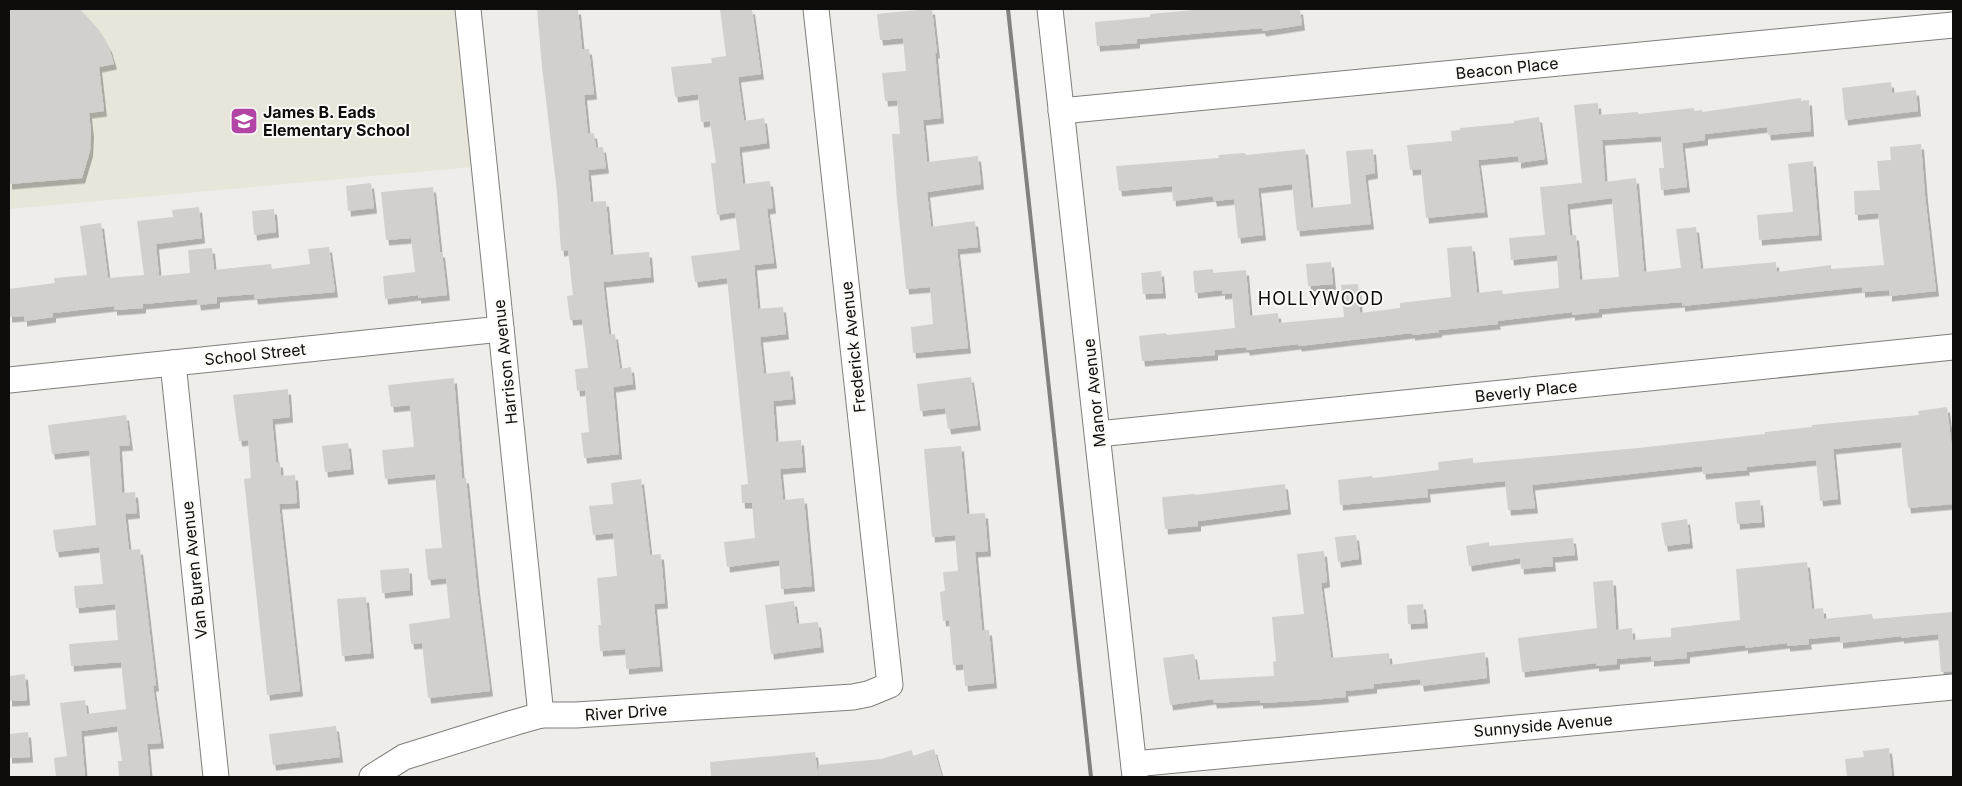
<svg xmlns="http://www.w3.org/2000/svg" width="1962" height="786" font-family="Inter,sans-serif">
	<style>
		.built { fill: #e8e5da }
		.building { fill: #d1d0cd; fill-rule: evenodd; filter: url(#shadow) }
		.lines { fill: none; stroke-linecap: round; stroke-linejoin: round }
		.minor-casing { stroke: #7e7e7b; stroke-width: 27 }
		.minor { stroke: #fff; stroke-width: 25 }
		.rail { stroke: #82817f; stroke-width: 4 }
		.labels { text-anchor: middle; stroke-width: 4; stroke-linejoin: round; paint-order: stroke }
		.street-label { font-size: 16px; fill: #0e0d0c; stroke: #fbfaf7 }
		.poi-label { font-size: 16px; font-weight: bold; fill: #0e0d0c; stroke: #fbfaf7; text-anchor: start }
		.neighbourhood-label { font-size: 18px; letter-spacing: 1px; fill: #0e0d0c; stroke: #fbfaf7 }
	</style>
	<defs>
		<filter id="shadow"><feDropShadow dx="3" dy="5.5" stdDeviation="0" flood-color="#0004"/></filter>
	</defs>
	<rect width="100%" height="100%" fill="#eeedea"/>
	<polygon class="built" points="9,9 468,9 484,166 9,209"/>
	<g class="building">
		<polygon points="9,9 80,9 100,31 109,47 114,64 99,67 104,111 89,113 91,132 90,151 82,178 9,184"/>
		<polygon points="537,9 578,9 582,49 589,49 594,94 584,95 588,134 594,133 596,148 603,147 606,168 588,170 591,202 606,201 611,255 649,252 651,277 603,282 609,335 615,334 620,369 631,367 633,384 613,387 619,454 584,458 581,433 589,432 585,390 577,391 575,369 588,368 582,319 570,320 567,296 573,295 568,250 561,251 557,192 542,67"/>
		<polygon points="720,9 752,9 761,74 738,77 744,121 764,118 767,143 739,147 743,184 770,181 773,208 767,209 774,263 754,265 758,309 783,307 786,334 760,337 764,374 790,371 793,399 773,401 776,442 801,440 803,467 780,469 783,500 804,498 812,586 781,589 779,560 727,567 724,542 755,538 752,503 742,503 741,485 748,484 727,278 695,282 691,256 740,250 735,212 717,215 711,163 716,163 710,121 701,122 698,94 675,97 671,67 712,63 711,58 726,56"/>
		<polygon points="928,9 932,9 937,53 935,53 941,118 923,120 927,162 978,156 981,184 927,192 931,227 975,221 978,247 957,249 968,348 913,353 911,327 933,324 930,287 906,289 897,200 892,134 900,134 897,100 885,101 882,73 906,71 903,38 880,40 877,14"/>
		<polygon points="1205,9 1300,9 1302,25 1263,31 1262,28 1191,34 1137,39 1137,43 1097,46 1095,22 1150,17 1150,14"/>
		<polygon points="1891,82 1892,93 1916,90 1918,111 1845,120 1842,88"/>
		<path d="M1801,98V101L1809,100L1811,131L1768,135L1767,127L1705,134V140L1682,143L1687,187L1661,190L1659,168H1664L1661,136L1602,140L1605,182L1636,178L1644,272L1681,268L1676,229L1696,227L1701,269L1776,262L1777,272L1831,265V269L1884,265L1878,213L1855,215L1854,191L1880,190L1877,161L1891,160L1890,147L1921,144L1925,196L1936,291L1889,296V290L1862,292V287L1682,306V302L1632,306L1599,309V312L1572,315V312L1505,320L1497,321L1498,324L1439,330V332L1412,335V333L1299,346L1298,344L1247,350L1246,347L1215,350V355L1142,361L1139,336L1166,333L1167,335L1235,328L1232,293L1222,294V290L1195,293L1193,271L1213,269V273L1246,270L1250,316L1278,313L1279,323L1344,317L1341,285L1358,284L1360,313L1400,308V303L1451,297L1447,248L1472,246L1477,293L1502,290L1503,294L1559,288L1557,255L1511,260L1509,238L1545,235L1540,187L1582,183L1574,105L1598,103L1599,115L1638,112V114L1694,108V111L1702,110V112ZM1612,198L1619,277L1580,280L1576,235H1570L1567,204Z"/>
		<polygon points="1539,117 1545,159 1518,163 1518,156 1478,160 1485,212 1426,218 1421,169 1410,170 1407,145 1452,141 1451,131 1460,130 1460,128 1514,123 1514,121"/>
		<polygon points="1305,149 1311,208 1351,204 1346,151 1373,149 1375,173 1365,175 1371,224 1297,231 1292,184 1258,188 1263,235 1238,238 1234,199 1214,201 1213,196 1173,201 1172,186 1119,191 1116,166 1219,158 1218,155 1245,153 1246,155"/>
		<polygon points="1813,161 1819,235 1759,240 1757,215 1793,212 1788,164"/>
		<polygon points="371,183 374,208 348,211 346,186"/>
		<polygon points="433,187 440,252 442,252 447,295 418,298 418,295 385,299 383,276 415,272 411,238 386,240 381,192"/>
		<polygon points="199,207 202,238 156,244 159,276 190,273 188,250 212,248 214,270 271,264 272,269 310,264 308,249 329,247 335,292 255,299 254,294 217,297 217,303 198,305 197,299 143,304 143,308 114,310 114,306 53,313 53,317 24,321 24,316 9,317 9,289 55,283 54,278 87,275 80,226 101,223 108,278 144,275 137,221 173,217 172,210"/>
		<polygon points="274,209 276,232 254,235 252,211"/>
		<polygon points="1331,262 1333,284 1308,286 1306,264"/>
		<polygon points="1161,271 1163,293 1143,294 1141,273"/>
		<polygon points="971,377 978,425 948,429 945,408 920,411 917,384"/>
		<polygon points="454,378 462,478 466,478 477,588 490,691 428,698 422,643 411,644 409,624 450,618 446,578 428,580 425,549 442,548 435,474 385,479 382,450 414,447 410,405 391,407 388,385"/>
		<polygon points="288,389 290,417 272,419 276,462 280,462 281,476 295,475 297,503 279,504 300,691 267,695 244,479 251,478 248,440 239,441 233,395"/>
		<polygon points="1947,407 1953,457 1953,504 1908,508 1901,442 1833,449 1838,499 1820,501 1816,460 1746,467 1747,470 1703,474 1702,466 1532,485 1535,508 1508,510 1505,481 1427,489 1428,497 1340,505 1338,480 1372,476 1373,478 1439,470 1438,462 1473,458 1473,463 1638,448 1765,434 1765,432 1812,427 1812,425 1919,415 1918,411"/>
		<polygon points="126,415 130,445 119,446 122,493 135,492 137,513 125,514 129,550 140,549 156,686 153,686 161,743 147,744 150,777 119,777 118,761 122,761 117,726 81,731 85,777 56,777 54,758 67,756 60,703 85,700 87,714 126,709 121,662 71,666 69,644 118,640 115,604 76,608 74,586 103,584 99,547 56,552 53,530 96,525 89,450 52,454 48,425"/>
		<polygon points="348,443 351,469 325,472 322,446"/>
		<polygon points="961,446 967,514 985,513 988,551 975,552 982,630 989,630 994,683 965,686 963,664 953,665 949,620 943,621 940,592 945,591 943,572 958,571 955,535 932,537 924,449"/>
		<polygon points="641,479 650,555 661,554 665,603 654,604 660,666 626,669 625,649 600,651 598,625 601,625 597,578 617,576 613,533 593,535 589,506 613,504 611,483"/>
		<polygon points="1285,484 1288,509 1198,521 1198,526 1165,529 1162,497 1195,494 1195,495"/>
		<polygon points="1760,500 1762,522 1737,524 1735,502"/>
		<polygon points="1687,519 1690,543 1665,546 1661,523"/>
		<polygon points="1356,535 1359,559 1338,562 1335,537"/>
		<polygon points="1573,538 1575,555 1552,557 1553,566 1521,569 1520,558 1469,566 1466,546 1489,542 1489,546"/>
		<polygon points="1324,551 1327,582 1321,583 1331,658 1389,653 1390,665 1485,652 1487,678 1421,686 1420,679 1374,684 1374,688 1345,691 1346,697 1311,700 1260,703 1260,700 1214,703 1213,699 1170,705 1163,658 1194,654 1198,680 1274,676 1273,662 1276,661 1272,617 1304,614 1297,554"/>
		<polygon points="1807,562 1812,609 1823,608 1824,619 1872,614 1873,619 1953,612 1953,671 1941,672 1938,634 1901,638 1901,636 1840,643 1840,636 1808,639 1809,644 1787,646 1787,643 1745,648 1745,645 1687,652 1687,658 1651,661 1651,656 1617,659 1617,664 1596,666 1596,663 1522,672 1518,638 1597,628 1593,582 1613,580 1616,630 1632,628 1633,640 1671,637 1671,628 1740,620 1736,569"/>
		<polygon points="409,568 410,590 382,593 380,570"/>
		<polygon points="366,597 371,653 342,656 337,599"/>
		<polygon points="794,601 797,624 818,622 821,647 771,654 765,605"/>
		<polygon points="1423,604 1425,623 1408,624 1407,605"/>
		<polygon points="25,674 27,700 9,701 9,676"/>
		<polygon points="336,726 340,757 273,765 269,734"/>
		<polygon points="28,732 30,757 9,758 9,734"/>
		<polygon points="1889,748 1892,777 1847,777 1845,759 1864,757 1863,751"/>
		<polygon points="934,749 942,777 819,777 818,765 881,759 912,750 913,756"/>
		<polygon points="815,752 818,777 711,777 710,762"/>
	</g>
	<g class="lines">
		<defs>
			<g id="minor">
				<polyline points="468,9 541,715"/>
				<polyline points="1050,9 1135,777"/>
				<polyline points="1061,111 1953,25"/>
				<polyline points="173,363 216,777"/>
				<polyline points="9,380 501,329"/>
				<polyline points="1098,434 1953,347"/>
				<polyline points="1134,764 1953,687"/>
				<polyline points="372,777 404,757 513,723 541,715 576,715 853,697 868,694 890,685 816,9"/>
			</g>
		</defs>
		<use href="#minor" class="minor-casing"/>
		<use href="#minor" class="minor"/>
		<polyline class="rail" points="1008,9 1091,777"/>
	</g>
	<defs>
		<symbol id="school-square" viewBox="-11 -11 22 22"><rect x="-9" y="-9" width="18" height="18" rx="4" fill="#b144a4" stroke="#fbfaf7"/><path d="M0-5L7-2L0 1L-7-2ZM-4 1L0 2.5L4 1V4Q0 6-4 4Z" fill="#fff"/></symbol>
	</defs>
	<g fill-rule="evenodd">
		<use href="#school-square" x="228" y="105" width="32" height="32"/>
	</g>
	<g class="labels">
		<g class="street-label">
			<text transform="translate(1507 68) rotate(-6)" y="6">Beacon Place</text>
			<text transform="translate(853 347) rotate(-96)" y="6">Frederick Avenue</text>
			<text transform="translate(255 354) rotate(-6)" y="6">School Street</text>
			<text transform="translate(505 362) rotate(-96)" y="6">Harrison Avenue</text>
			<text transform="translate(1526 391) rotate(-6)" y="6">Beverly Place</text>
			<text transform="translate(1094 393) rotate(-96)" y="6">Manor Avenue</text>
			<text transform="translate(194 570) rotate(-96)" y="6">Van Buren Avenue</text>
			<text transform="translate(626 712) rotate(-4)" y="6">River Drive</text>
			<text transform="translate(1543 725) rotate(-5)" y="6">Sunnyside Avenue</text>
		</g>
		<g class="poi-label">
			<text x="263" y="118">James B. Eads<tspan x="263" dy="18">Elementary School</tspan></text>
		</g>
		<g class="neighbourhood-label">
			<text x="1321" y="305">HOLLYWOOD</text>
		</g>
	</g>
	<rect width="1962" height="786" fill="none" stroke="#0e0d0c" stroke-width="20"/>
</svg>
